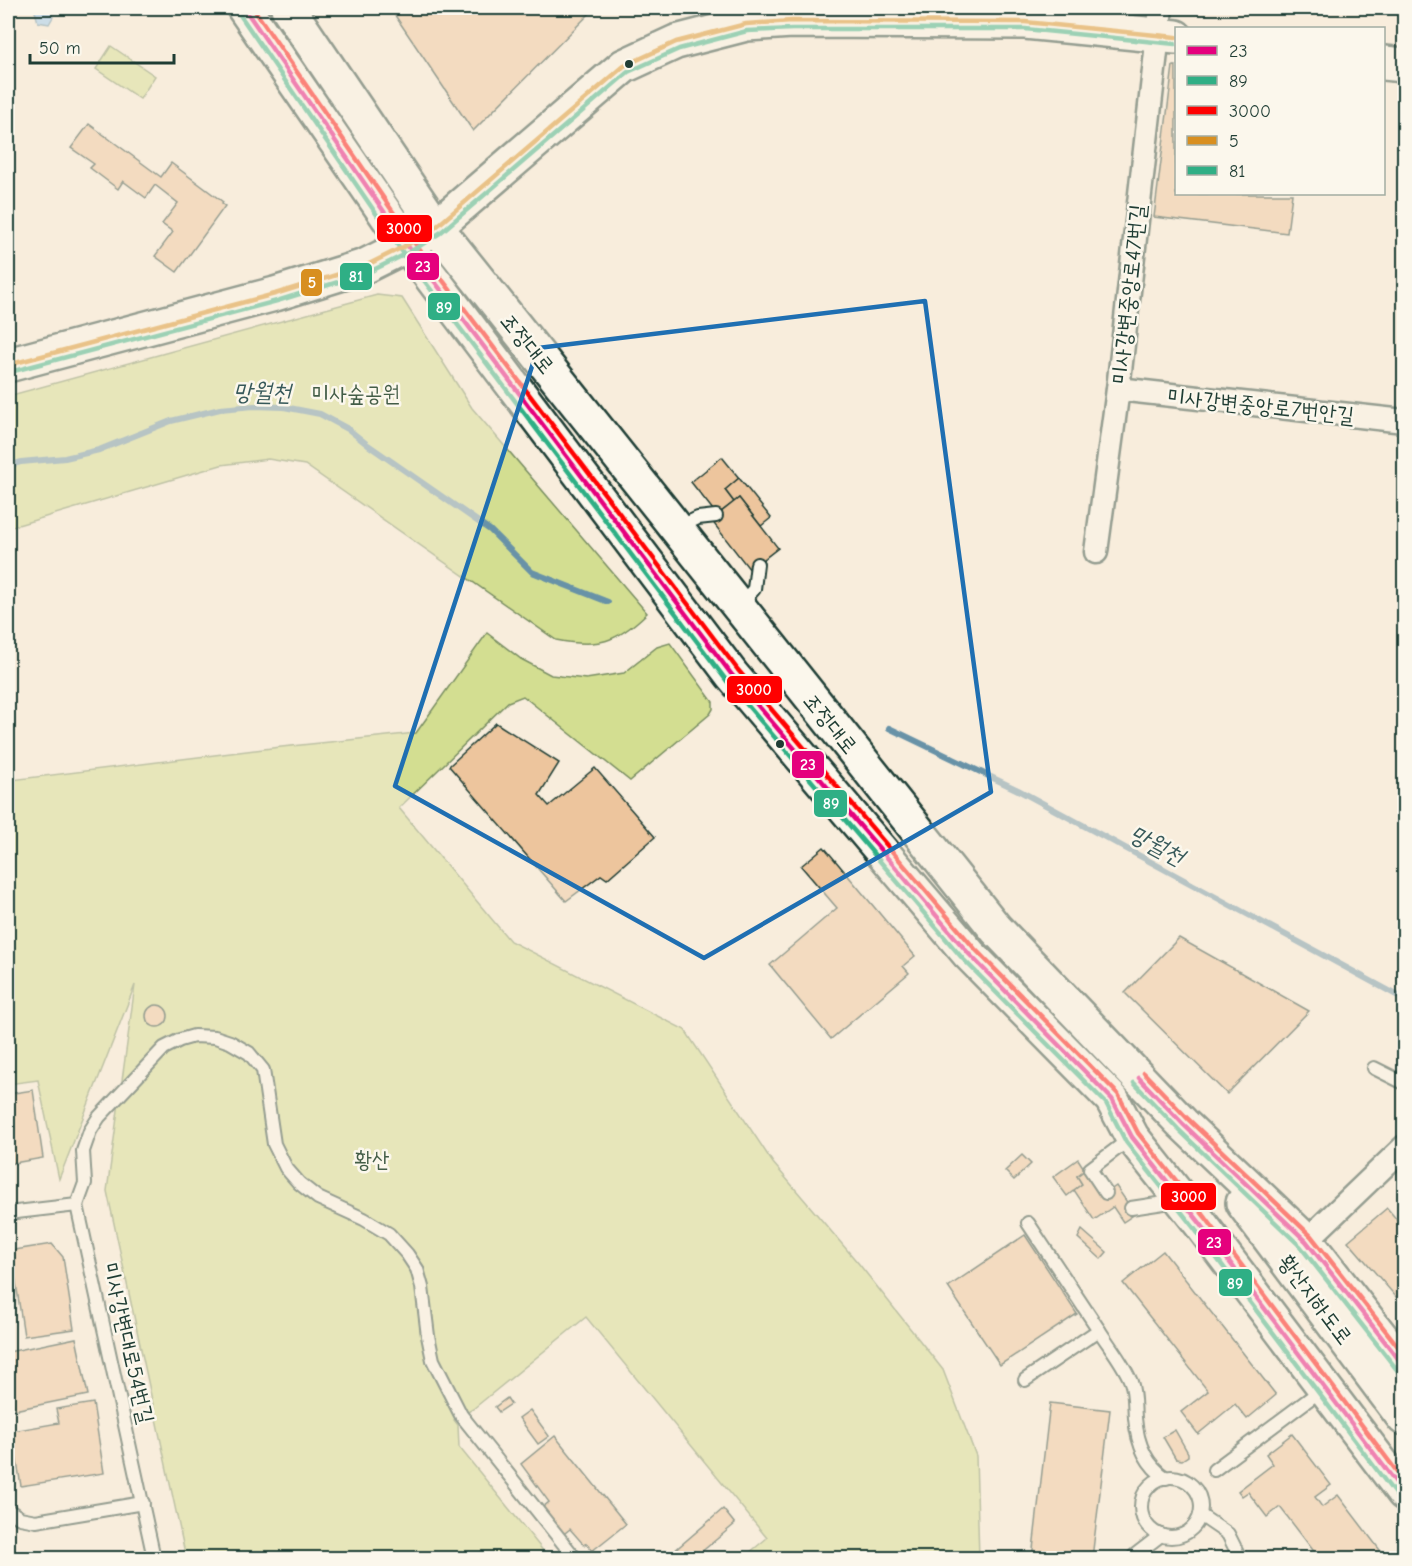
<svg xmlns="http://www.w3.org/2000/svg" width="1412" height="1566" font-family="'Comic Neue','Poor Story',sans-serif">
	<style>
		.green { fill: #d3de91; stroke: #798e62; stroke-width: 1.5 }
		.water { fill: #97caf4; stroke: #6792a7; stroke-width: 1.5 }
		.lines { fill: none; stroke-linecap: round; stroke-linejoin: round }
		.stream { stroke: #6792a7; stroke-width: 6 }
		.building { fill: #edc59d; stroke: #1f3d34; stroke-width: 1.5 }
		.lane-casing { stroke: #1f3d34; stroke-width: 16 }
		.street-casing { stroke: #1f3d34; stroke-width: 27 }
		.secondary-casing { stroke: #1f3d34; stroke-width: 38 }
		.primary-casing { stroke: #1f3d34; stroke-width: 38 }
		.lane { stroke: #fbf7ec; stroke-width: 12 }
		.street { stroke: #fbf7ec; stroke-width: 22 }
		.secondary { stroke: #fbf7ec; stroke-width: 33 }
		.primary { stroke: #fbf7ec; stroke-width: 33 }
		.bus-1-casing { stroke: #fbf7ec; stroke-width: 9 }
		.bus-2-casing { stroke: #fbf7ec; stroke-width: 9 }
		.bus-3-casing { stroke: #fbf7ec; stroke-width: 9 }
		.bus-4-casing { stroke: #fbf7ec; stroke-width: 9 }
		.bus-5-casing { stroke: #fbf7ec; stroke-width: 9 }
		.bus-1 { stroke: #e5007d; stroke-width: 4.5 }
		.bus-2 { stroke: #2faf85; stroke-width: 4.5 }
		.bus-3 { stroke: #f00; stroke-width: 4.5 }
		.bus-4 { stroke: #d88f20; stroke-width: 4.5 }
		.bus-5 { stroke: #2faf85; stroke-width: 4.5 }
		.marked { fill: none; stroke: #1f6fb2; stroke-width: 4.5; stroke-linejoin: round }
		.bus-dot { fill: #1f3d34; stroke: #fbf7ec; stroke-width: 2 }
		.labels { text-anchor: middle; stroke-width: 5; stroke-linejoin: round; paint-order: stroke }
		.street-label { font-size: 22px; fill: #1f3d34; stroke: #fbf7ec }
		.park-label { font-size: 22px; fill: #435d47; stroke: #fbf7ec }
		.water-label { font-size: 24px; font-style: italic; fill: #37595a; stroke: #fbf7ec }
		.line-badge { stroke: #fbf7ec; stroke-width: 2 }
		.badge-label { font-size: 16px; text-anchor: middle; font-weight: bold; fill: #fff }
	</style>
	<rect width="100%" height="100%" fill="#f8eddc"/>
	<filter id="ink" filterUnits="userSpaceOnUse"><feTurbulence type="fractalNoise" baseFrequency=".0167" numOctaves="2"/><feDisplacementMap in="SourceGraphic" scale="12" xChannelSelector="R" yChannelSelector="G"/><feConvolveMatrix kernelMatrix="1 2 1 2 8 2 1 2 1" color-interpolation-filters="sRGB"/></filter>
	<g filter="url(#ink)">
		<g class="green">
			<polygon points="111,46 155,76 140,99 96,69"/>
			<path d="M377,295L402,298L472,408L647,613C616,643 598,648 556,640L305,465L268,459L221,465L8,528V396Z"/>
			<polygon points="487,633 521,659 551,675 586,679 624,673 657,647 670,643 713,702 713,709 710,714 630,781 523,696 508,702 399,808 510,941 685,1030 773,1163 859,1264 943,1370 976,1456 979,1558 743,1558 767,1538 586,1317 473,1409 454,1420 458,1425 459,1447 549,1558 186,1558 107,1191 135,985 59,1179 38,1080 8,1084 8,755 12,780 272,748 416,733"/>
		</g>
		<polygon class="water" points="34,8 49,8 53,17 49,24 38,22"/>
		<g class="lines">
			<g class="stream">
				<polyline points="8,466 21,462 65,458 99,450 171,421 220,409 254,406 284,407 320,414 348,429 368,445 490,530 532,572 608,602"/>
				<polyline points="889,728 1018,790 1404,999"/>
			</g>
		</g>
		<g class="building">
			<polygon points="390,8 595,8 473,131"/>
			<polygon points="1173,66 1176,66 1176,194 1292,194 1287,233 1154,217"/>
			<polygon points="89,124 161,177 171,163 223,202 222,204 225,206 177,272 155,256 173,232 162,224 178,203 155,185 146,198 123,181 118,189 90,168 94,164 71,148"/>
			<polygon points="722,457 739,478 725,490 734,502 717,515 691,482"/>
			<polygon points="739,478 771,518 761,526 739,498 734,502 725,490"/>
			<polygon points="739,498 778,548 750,570 711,520"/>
			<polygon points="496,723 559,763 539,795 549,806 595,768 655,837 607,879 601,875 566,901 449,766"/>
			<polygon points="824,847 915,956 903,966 909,973 831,1039 770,965 837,908 801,866"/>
			<polygon points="1179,938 1309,1011 1227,1094 1125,993"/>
			<circle cx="157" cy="1016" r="11"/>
			<polygon points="33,1090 43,1158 8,1164 8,1094"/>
			<polygon points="1022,1155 1031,1164 1014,1180 1005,1171"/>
			<polygon points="1078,1159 1085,1170 1077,1176 1082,1184 1067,1196 1053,1177"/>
			<polygon points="1085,1170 1102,1196 1116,1186 1135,1214 1123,1222 1113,1207 1094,1220 1074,1190 1082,1184 1077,1176"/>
			<polygon points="1387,1208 1404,1228 1404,1292 1397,1298 1348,1241"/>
			<polygon points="1082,1230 1107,1252 1101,1259 1078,1238"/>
			<polygon points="1025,1235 1077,1314 1000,1365 948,1287"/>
			<polygon points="52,1244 63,1257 74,1329 24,1336 15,1276 8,1277 8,1251"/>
			<polygon points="1163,1251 1276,1395 1247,1419 1235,1404 1198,1434 1181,1412 1208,1391 1123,1283"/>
			<polygon points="76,1338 88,1395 14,1410 8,1380 8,1352"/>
			<polygon points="507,1398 511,1404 499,1412 495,1407"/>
			<polygon points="93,1403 104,1473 21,1486 12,1431 59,1423 56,1409"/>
			<polygon points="1050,1403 1110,1410 1092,1558 1032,1558"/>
			<polygon points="530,1410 549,1436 538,1444 519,1418"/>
			<polygon points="1175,1430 1188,1453 1188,1456 1182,1460 1176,1459 1163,1437"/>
			<polygon points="1292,1434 1331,1485 1315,1497 1322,1507 1338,1495 1386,1558 1319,1558 1280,1507 1267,1517 1248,1492 1242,1496 1238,1491 1273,1464 1266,1454"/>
			<polygon points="555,1436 626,1524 592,1551 586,1543 584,1545 570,1529 560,1537 538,1511 549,1502 521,1464"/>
			<polygon points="723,1509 735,1524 694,1558 666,1558"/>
			<polygon points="1230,1553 1233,1558 1218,1558"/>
		</g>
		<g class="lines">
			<defs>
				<g id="lane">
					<polyline points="677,528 698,518 716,516"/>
					<polyline points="739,606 754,589 757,564"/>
					<polyline points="1374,1068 1404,1083"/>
					<polyline points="1106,1193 1090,1169 1131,1138"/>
					<polyline points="77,1205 85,1183 83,1151 90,1131 99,1117 164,1048 180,1040 194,1036 215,1037 230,1042 249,1053 263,1070 274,1144 286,1168 299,1183 318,1198 364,1219 389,1234 407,1254 417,1269 422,1287 428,1336 433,1360 461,1415 575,1558"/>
					<polyline points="77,1205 154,1558"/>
					<polyline points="1131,1208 1177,1201"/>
					<polyline points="8,1213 77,1205"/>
					<polyline points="1028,1223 1099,1330"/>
					<path d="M1025,1380L1099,1330C1109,1346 1124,1364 1131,1382C1135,1393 1134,1406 1135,1418C1137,1442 1146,1465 1166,1478"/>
					<polyline points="1214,1470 1324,1388"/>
					<circle cx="1171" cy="1507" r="30"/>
					<polyline points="8,1510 20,1518 36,1521 143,1503"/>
					<polyline points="1200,1515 1228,1534 1240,1558"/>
					<polyline points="1133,1558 1135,1555 1161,1535"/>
				</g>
				<g id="street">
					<polyline points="1118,389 1404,421"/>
					<polyline points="1096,552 1118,389 1161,8"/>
					<polyline points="1306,1241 1404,1147"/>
				</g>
				<g id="secondary">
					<polyline points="1384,63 1404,65"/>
					<polyline points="8,365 275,294 365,266 407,245 436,227 624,66 676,42 746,24 792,21 1025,22 1176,37"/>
				</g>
				<g id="primary">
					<polyline points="244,8 407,245 732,675 969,954 1112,1099 1132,1137 1200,1223 1404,1493"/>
					<polyline points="288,8 436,227 996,929 1183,1124 1306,1241 1404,1366"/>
					<polyline points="1243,1203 1404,1418"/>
				</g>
			</defs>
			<use href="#lane" class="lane-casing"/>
			<use href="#street" class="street-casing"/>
			<use href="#secondary" class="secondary-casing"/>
			<use href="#primary" class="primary-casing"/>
			<use href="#lane" class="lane"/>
			<use href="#street" class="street"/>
			<use href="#secondary" class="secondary"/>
			<use href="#primary" class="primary"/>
			<defs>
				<g id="bus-1">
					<polyline points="244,8 407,245 732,675 969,954 1112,1099 1132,1137 1200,1223 1404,1493"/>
					<polyline points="1139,1078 1183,1124 1306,1241 1404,1366"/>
				</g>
				<g id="bus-2">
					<polyline points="238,12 401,250 726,680 963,959 1106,1103 1126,1142 1194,1228 1398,1498"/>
					<polyline points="1134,1083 1178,1129 1300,1246 1398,1371"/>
				</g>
				<g id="bus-3">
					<polyline points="253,8 413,241 738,670 975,949 1118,1094 1138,1133 1206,1218 1404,1481"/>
					<polyline points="1144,1073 1188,1119 1311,1236 1404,1354"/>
				</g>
				<polyline id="bus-4" points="8,365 275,294 365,266 407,245 436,227 624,66 676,42 746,24 792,21 1025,22 1176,37"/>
				<polyline id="bus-5" points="10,372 277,301 367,273 410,252 440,233 628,72 679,49 747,31 792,29 1025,29 1175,44"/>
			</defs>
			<use href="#bus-1" class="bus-1-casing"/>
			<use href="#bus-2" class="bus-2-casing"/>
			<use href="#bus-3" class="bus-3-casing"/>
			<use href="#bus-4" class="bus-4-casing"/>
			<use href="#bus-5" class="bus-5-casing"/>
			<use href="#bus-1" class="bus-1"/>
			<use href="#bus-2" class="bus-2"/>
			<use href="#bus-3" class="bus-3"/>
			<use href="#bus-4" class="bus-4"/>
			<use href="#bus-5" class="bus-5"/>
		</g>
	</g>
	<path d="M0 0H1412V1566H0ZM925,301L991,792L704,958L395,786L538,348Z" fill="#f8eddc" fill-opacity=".55" fill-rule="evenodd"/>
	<path class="marked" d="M925,301L991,792L704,958L395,786L538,348Z"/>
	<g class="bus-dot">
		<circle cx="629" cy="64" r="5"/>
		<circle cx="780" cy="744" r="5"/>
	</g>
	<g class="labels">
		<g class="street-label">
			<text transform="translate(1128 294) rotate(-84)" y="8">미사강변중앙로47번길</text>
			<text transform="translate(528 343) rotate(51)" y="8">조정대로</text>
			<text transform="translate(1261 405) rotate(6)" y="8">미사강변중앙로7번안길</text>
			<text transform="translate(831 723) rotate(51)" y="8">조정대로</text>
			<text transform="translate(1316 1299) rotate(53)" y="8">황산지하도로</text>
			<text transform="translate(129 1343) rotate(77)" y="8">미사강변대로54번길</text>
		</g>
		<g class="park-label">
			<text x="356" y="401">미사숲공원</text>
			<text x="372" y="1167">황산</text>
		</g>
		<g class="water-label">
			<text transform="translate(262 392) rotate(1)" y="8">망월천</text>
			<text transform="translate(1157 845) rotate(28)" y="8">망월천</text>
		</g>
	</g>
	<g class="line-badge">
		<rect x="376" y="214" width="57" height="29" rx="6" fill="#f00"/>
		<rect x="406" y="252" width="34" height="29" rx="6" fill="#e5007d"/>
		<rect x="339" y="262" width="34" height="29" rx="6" fill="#2faf85"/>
		<rect x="300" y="268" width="23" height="29" rx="6" fill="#d88f20"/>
		<rect x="427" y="292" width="34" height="29" rx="6" fill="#2faf85"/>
		<rect x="726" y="675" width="57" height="29" rx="6" fill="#f00"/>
		<rect x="791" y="750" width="34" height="29" rx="6" fill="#e5007d"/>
		<rect x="813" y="789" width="35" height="29" rx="6" fill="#2faf85"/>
		<rect x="1160" y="1182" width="57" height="29" rx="6" fill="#f00"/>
		<rect x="1197" y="1228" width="35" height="28" rx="6" fill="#e5007d"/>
		<rect x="1218" y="1268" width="35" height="29" rx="6" fill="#2faf85"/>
	</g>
	<g class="badge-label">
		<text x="404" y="234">3000</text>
		<text x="423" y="272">23</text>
		<text x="356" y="282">81</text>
		<text x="312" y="288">5</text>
		<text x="444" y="313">89</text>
		<text x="754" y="695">3000</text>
		<text x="808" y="770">23</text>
		<text x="831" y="809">89</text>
		<text x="1189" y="1202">3000</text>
		<text x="1214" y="1248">23</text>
		<text x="1235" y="1289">89</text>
	</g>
	<rect width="1412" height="1566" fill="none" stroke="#fbf7ec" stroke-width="30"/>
	<rect x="15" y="15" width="1382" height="1536" fill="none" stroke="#1f3d34" stroke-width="2" filter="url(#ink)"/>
	<rect x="1175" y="27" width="210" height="168" fill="#fbf7ec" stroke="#a3ada2" stroke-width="1.5"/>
	<rect x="1187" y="46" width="30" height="9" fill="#e5007d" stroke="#a3ada2" stroke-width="1.5"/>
	<text x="1229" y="57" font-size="18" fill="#1f3d34">23</text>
	<rect x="1187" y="76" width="30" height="9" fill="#2faf85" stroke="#a3ada2" stroke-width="1.5"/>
	<text x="1229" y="87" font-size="18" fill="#1f3d34">89</text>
	<rect x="1187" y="106" width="30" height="9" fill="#ff0000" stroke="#a3ada2" stroke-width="1.5"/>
	<text x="1229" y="117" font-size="18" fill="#1f3d34">3000</text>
	<rect x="1187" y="136" width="30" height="9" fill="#d88f20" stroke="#a3ada2" stroke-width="1.5"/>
	<text x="1229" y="147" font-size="18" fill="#1f3d34">5</text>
	<rect x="1187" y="166" width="30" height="9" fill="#2faf85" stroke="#a3ada2" stroke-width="1.5"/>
	<text x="1229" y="177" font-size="18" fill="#1f3d34">81</text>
	<path d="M30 54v9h144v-9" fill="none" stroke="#1f3d34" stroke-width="3"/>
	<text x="39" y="54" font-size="18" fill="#1f3d34" stroke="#fbf7ec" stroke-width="4.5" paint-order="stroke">50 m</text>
</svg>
